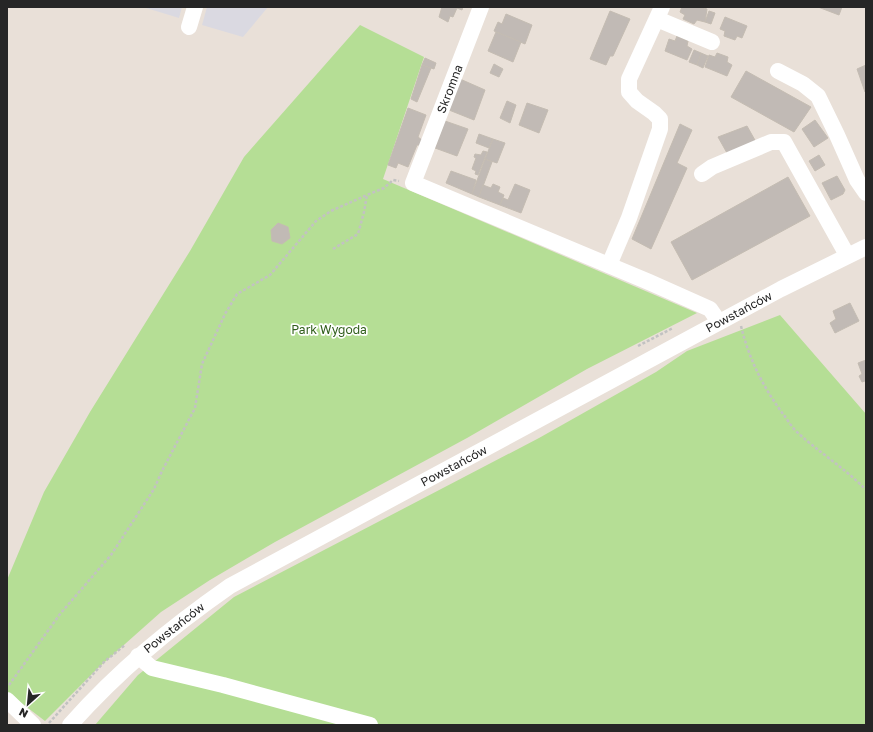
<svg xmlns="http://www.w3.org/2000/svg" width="873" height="732" font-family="'Golos Text',sans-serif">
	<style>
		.industrial { fill: #dad9e1 }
		.green { fill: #b5de95 }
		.building { fill: #c1bab5; stroke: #c4bcb2 }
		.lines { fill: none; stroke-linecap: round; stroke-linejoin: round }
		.path { stroke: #c2c2c2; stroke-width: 2.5; stroke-dasharray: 3 2; stroke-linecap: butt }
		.minor { stroke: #fff; stroke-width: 16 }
		.labels { text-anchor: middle; stroke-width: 3.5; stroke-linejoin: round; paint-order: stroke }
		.street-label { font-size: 12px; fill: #262626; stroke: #fff }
		.park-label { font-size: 12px; fill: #305e1b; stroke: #fff }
	</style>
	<rect width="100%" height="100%" fill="#e9e0d8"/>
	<g class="industrial">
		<polygon points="143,7 182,7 179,18"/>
		<polygon points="207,7 268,7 243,37 202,25"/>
	</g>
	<g class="green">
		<polygon points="360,25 424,57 383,179 697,313 587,369 467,438 275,542 210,580 161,612 98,668 45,721 7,692 7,580 44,492 90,412 190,251 244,157"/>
		<polygon points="780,315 866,414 866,725 95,725 138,675 234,597 539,438 656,372 687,351"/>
	</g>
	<g class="building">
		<polygon points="442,7 463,7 462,10 457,8 453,17 450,16 448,22 439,17"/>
		<polygon points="682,7 701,7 707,9 705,22 697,20 694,24 683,19 685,15 680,12"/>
		<polygon points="818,7 842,7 839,15"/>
		<polygon points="610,11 630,19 613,56 610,56 606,65 590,59"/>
		<polygon points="709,11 715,13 711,24 705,22"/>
		<polygon points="506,14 532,25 525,44 494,31 498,22 502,24"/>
		<polygon points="725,17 747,26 742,38 737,36 735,40 724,36 725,31 720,29"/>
		<polygon points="496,32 521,42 513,62 488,51"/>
		<polygon points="677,36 688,41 687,46 692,49 687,60 665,51 669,39 675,41"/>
		<polygon points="694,50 701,53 697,65 689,62"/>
		<polygon points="701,53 708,56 703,68 697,65"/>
		<polygon points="717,53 728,57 727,62 732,65 727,76 705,67 709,55 715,57"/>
		<polygon points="425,58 436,63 434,69 422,65"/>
		<polygon points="494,64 503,69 499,77 490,73"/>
		<polygon points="422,65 431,68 417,102 411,99"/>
		<polygon points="866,65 866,91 865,92 857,69"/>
		<polygon points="746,71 811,107 794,132 731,97"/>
		<polygon points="460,79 485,90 474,120 449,110"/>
		<polygon points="507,101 516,105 510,123 500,118"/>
		<polygon points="527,103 548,110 539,133 519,125"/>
		<polygon points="408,108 426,115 418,137 422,140 420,145 417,145 408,167 398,163 396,168 388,165"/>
		<polygon points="815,120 828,138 814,147 802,129"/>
		<polygon points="445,121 468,129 457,156 435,148"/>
		<polygon points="680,124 692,130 677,163 687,168 651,249 632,239"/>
		<polygon points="747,126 756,142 727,153 718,137"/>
		<polygon points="479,134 493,139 489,148 476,143"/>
		<polygon points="493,139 505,143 497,163 485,159"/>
		<polygon points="483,151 487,152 478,175 475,174 476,171 472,169 476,158 474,157 475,154 481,155"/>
		<polygon points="819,155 825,165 815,171 809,161"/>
		<polygon points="485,159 492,162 479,197 472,194"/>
		<polygon points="451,171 476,180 472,194 446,183"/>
		<polygon points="837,176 845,190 843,194 831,200 822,183"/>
		<polygon points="788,177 810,216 692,280 671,242"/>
		<polygon points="493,184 500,187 498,192 504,195 500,205 479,197 483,185 491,188"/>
		<polygon points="515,184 530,190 521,213 500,205 503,198 508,200"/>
		<polygon points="278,223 288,227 290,238 282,244 272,241 271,230"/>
		<polygon points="850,303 859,321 835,333 830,323 836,319 833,311"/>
		<polygon points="866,360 866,382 865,381 862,382 859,376 862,374 858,363"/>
	</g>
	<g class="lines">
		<g class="path">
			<polyline points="333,249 358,234 364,212 367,195 384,188 393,180 399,181"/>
			<path d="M741,326C749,359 763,387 783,414C787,419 791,426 796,431C818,452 845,468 866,490"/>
			<polyline points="638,346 673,328"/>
			<polyline points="9,685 60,614 111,555 154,489 162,471 195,408 202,364 225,314 237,294 270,275 316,221 331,211 367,195"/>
			<polyline points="49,723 104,662 125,645"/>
		</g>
		<g class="minor">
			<polyline points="481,7 413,183 649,282 710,309 719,322"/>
			<polyline points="657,19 712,42"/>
			<polyline points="189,27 195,7"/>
			<polyline points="778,71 803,84 818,96 837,135 857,180 866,193"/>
			<polyline points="702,174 712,167 771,142 784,142 847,255"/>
			<polyline points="609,265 629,218 660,129 660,119 654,113 637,101 629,92 629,79 662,7"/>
			<polyline points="138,656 152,668 223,685 370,725"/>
			<polyline points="7,700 33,725"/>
			<path d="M70,725C119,670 170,628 230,586L781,289L866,247"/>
		</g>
	</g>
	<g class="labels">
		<g class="street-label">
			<text transform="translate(450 89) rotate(-69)" y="4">Skromna</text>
			<text transform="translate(739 312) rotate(-28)" y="4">Powstańców</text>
			<text transform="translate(454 466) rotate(-28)" y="4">Powstańców</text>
			<text transform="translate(174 628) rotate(-38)" y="4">Powstańców</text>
		</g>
		<g class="park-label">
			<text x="329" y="334">Park Wygoda</text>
		</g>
	</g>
	<rect width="873" height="732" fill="none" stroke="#262626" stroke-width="16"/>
	<g transform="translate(28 704) rotate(207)" stroke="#ffffff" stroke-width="3" paint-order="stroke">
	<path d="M0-3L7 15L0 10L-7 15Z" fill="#262626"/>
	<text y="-6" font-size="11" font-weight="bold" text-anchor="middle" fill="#262626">N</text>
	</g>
</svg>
